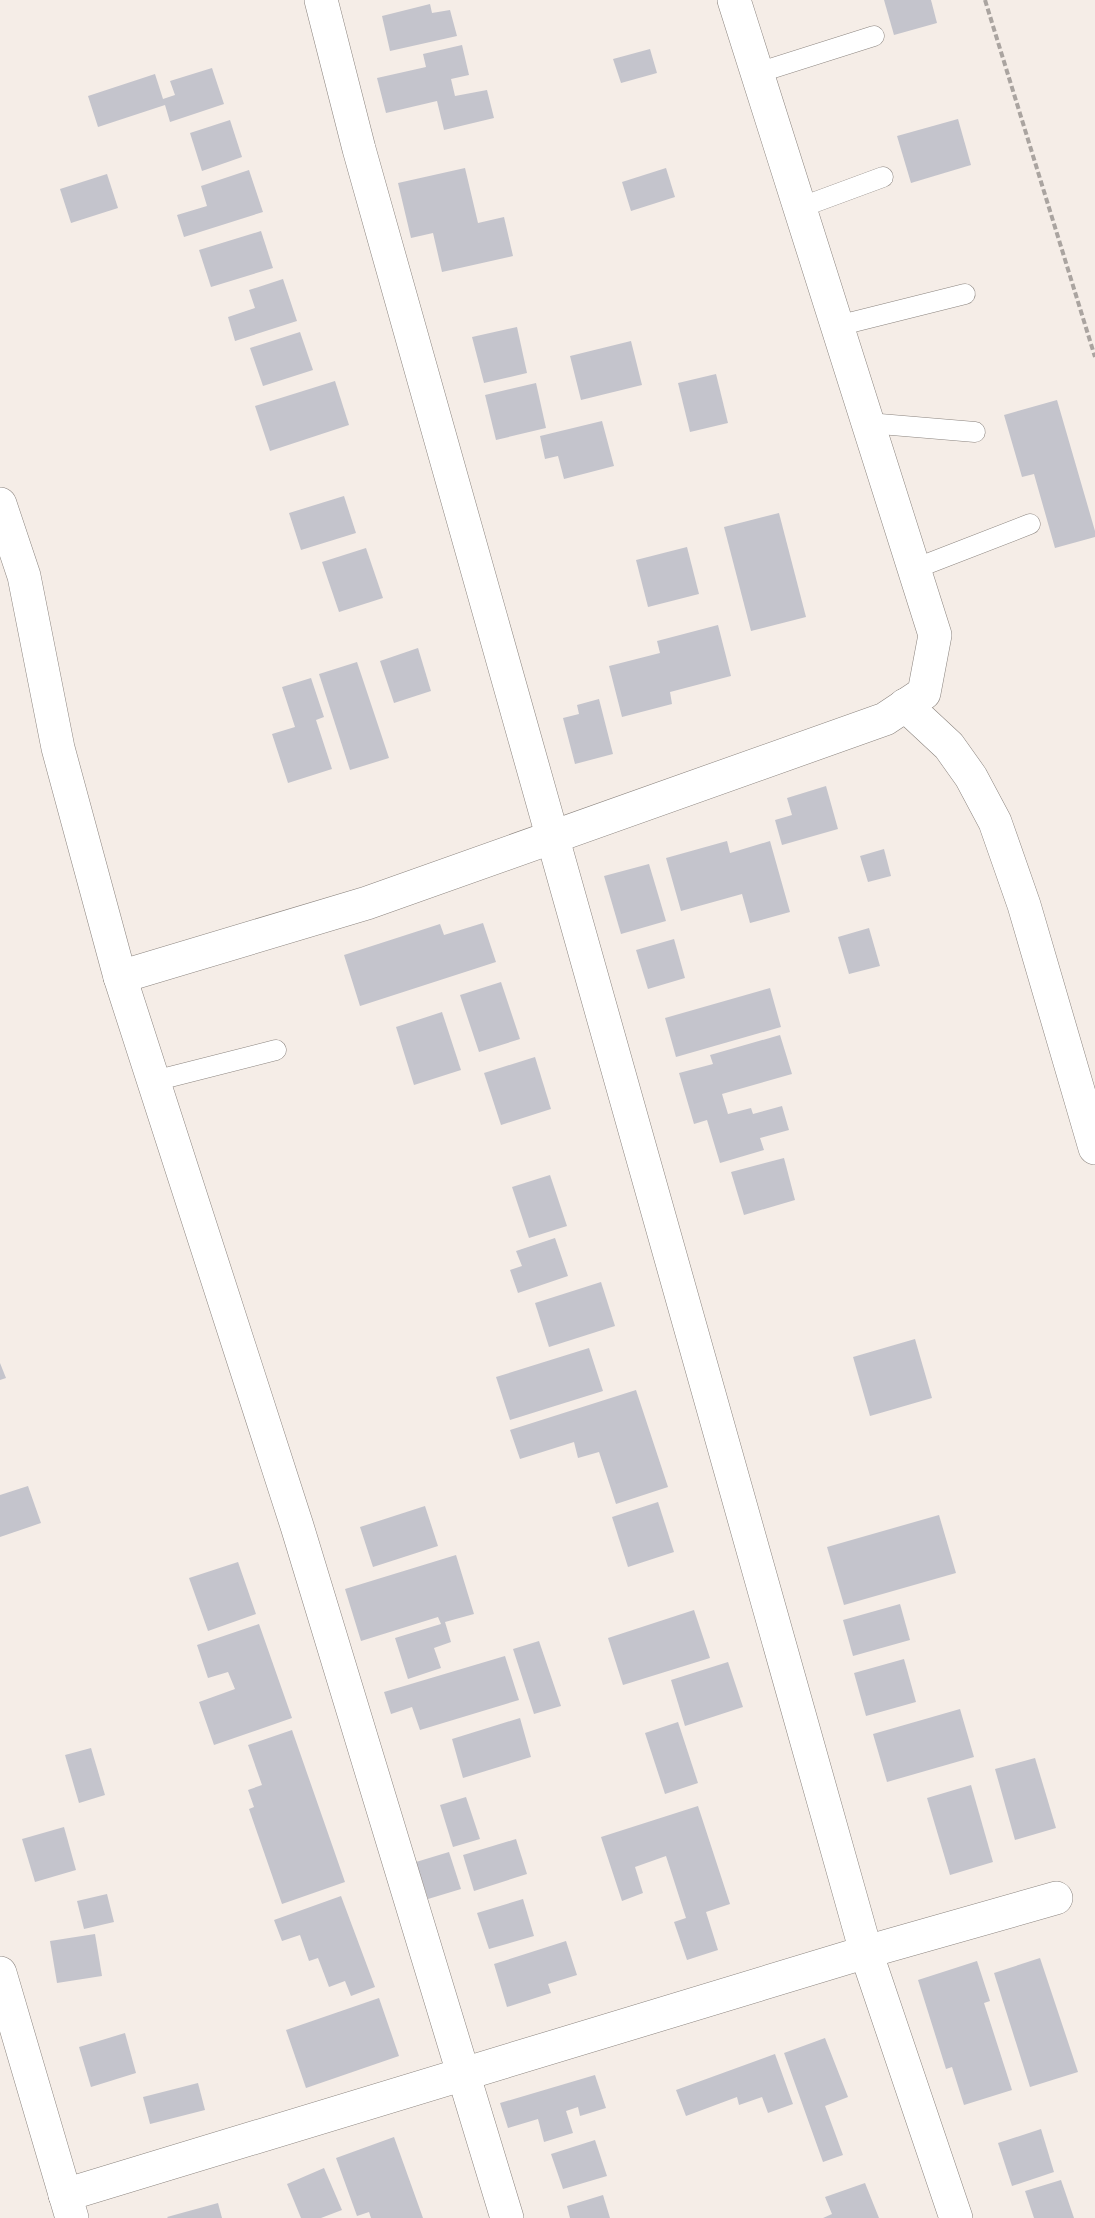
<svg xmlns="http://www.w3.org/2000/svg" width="1095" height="2218" font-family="'Fira Sans',sans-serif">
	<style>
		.building { fill: #c4c4cc }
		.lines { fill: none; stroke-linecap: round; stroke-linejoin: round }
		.service-casing { stroke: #8b847f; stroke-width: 21 }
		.minor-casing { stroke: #8b847f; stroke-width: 34 }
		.path { stroke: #aaa4a0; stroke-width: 4; stroke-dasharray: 6 3; stroke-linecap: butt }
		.service { stroke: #fff; stroke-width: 20 }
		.minor { stroke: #fff; stroke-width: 33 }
	</style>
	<rect width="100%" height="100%" fill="#f5ede7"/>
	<g class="building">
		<polygon points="884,0 931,0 937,23 894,35"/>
		<polygon points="430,4 432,13 450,10 457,36 390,51 382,16"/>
		<polygon points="462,45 469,75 451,79 455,96 487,90 494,118 444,130 437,101 386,113 377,78 426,67 423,54"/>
		<polygon points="650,49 657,73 621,83 613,59"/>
		<polygon points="212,68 224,104 170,122 165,105 98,127 88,96 155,74 163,99 175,95 170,81"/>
		<polygon points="958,119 971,165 911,183 897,136"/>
		<polygon points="230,120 242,157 202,171 190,133"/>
		<polygon points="465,168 478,223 504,217 513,256 442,272 433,233 411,238 398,183"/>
		<polygon points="666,168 675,197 631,211 622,182"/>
		<polygon points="249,170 263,212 184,237 177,215 207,206 201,186"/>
		<polygon points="107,174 118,208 71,223 60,189"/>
		<polygon points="261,231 273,268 211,287 199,250"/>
		<polygon points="283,279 297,321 235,341 228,317 255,308 249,290"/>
		<polygon points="517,327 527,373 484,383 472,337"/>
		<polygon points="300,332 313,370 263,386 250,348"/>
		<polygon points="631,341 642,385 581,400 570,356"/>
		<polygon points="716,374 728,423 690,432 678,383"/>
		<polygon points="335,381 349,425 270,451 255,406"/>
		<polygon points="536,383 546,428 496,440 485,395"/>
		<polygon points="1057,400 1095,531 1095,537 1055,548 1034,474 1022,477 1004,415"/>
		<polygon points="602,421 614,466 564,479 558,456 545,459 540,436"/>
		<polygon points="344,496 356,533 301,550 289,513"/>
		<polygon points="779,513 806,617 751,631 724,527"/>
		<polygon points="687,547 699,594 648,607 636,560"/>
		<polygon points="366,548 383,598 339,612 322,562"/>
		<polygon points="718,625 731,676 670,692 672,704 622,717 609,666 660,653 657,641"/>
		<polygon points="418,648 431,691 394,703 380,661"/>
		<polygon points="357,662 389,758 350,770 319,674"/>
		<polygon points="311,678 324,717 316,720 332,769 288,783 272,734 295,727 282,687"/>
		<polygon points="599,699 613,754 575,764 563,718 579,714 577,705"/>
		<polygon points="826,786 838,829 782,845 775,820 792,815 787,798"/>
		<polygon points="727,841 730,853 770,841 790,912 750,923 742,894 681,911 666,858"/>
		<polygon points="884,849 891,876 868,882 860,856"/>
		<polygon points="649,864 666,921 621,934 604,876"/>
		<polygon points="483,923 496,962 360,1006 344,955 440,924 444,935"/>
		<polygon points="869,928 880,966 849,974 838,937"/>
		<polygon points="674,939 685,978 648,989 636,950"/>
		<polygon points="501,982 520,1039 479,1052 460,995"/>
		<polygon points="770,988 781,1027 676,1057 665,1018"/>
		<polygon points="442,1012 461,1070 414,1085 396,1027"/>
		<polygon points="780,1035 792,1074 722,1094 728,1114 751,1108 753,1114 782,1106 789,1130 760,1138 764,1150 720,1163 707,1120 694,1124 679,1073 713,1064 710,1055"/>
		<polygon points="535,1057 551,1109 501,1125 484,1073"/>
		<polygon points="784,1158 795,1200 744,1215 731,1172"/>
		<polygon points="550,1175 567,1226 529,1238 512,1187"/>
		<polygon points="555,1238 568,1276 518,1293 510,1270 522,1266 516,1251"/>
		<polygon points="601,1282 615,1326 549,1347 535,1303"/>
		<polygon points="915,1339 932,1398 870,1416 853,1357"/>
		<polygon points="589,1348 603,1391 510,1420 496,1377"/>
		<polygon points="0,1363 6,1378 0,1380"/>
		<polygon points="636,1390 668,1487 616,1504 599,1452 578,1458 574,1442 520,1459 510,1430"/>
		<polygon points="28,1486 41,1523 0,1537 0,1495"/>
		<polygon points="658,1502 674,1552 628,1567 612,1517"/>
		<polygon points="425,1506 438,1546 373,1567 360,1527"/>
		<polygon points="939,1515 956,1573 844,1605 827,1547"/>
		<polygon points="456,1555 474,1614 445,1622 451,1642 434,1648 441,1668 408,1679 395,1638 441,1624 438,1617 361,1641 345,1589"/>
		<polygon points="238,1562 256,1614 208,1631 189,1578"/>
		<polygon points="900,1604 910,1640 853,1656 843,1620"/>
		<polygon points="694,1610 710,1658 623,1685 608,1638"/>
		<polygon points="259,1624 292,1718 214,1745 199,1702 235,1689 228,1672 208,1678 197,1645"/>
		<polygon points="539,1641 561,1706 534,1714 513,1649"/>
		<polygon points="505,1656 519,1700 420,1730 412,1707 391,1714 384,1692"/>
		<polygon points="904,1659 916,1702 866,1716 854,1673"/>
		<polygon points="728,1662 743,1707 685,1726 671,1680"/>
		<polygon points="960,1709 974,1757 887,1782 873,1734"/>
		<polygon points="520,1718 531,1757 463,1778 452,1739"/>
		<polygon points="678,1722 698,1783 665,1794 645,1733"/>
		<polygon points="292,1730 345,1882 282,1904 249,1809 254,1807 248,1790 262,1785 248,1745"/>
		<polygon points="91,1748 105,1795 79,1803 65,1755"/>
		<polygon points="1035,1758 1056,1828 1015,1840 995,1769"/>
		<polygon points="971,1785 993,1862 950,1875 927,1798"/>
		<polygon points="466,1797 480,1839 453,1847 440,1805"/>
		<polygon points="698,1806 730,1904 706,1912 718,1950 687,1960 674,1922 686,1918 666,1856 635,1867 643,1893 622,1901 601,1837"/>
		<polygon points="64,1827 76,1870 35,1882 22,1839"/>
		<polygon points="516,1839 527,1874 474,1891 463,1855"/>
		<polygon points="449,1852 461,1889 428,1899 416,1862"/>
		<polygon points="107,1894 114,1922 84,1929 77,1901"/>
		<polygon points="341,1896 375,1987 351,1996 345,1981 329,1987 318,1958 309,1961 300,1935 282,1941 274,1920"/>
		<polygon points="523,1899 534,1936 489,1949 477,1913"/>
		<polygon points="95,1934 102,1976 57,1983 50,1941"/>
		<polygon points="566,1941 577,1975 548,1984 551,1993 507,2007 494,1964"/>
		<polygon points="1040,1958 1078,2072 1030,2087 994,1973"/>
		<polygon points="977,1961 990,2001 984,2003 1012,2090 964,2105 952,2067 946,2069 918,1980"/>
		<polygon points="379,1998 399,2056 306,2088 286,2030"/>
		<polygon points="125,2033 136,2073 91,2087 79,2047"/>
		<polygon points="825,2038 848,2097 825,2106 843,2155 823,2162 784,2053"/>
		<polygon points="775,2054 793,2104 768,2113 762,2097 739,2105 737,2097 686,2116 676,2090"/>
		<polygon points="595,2075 606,2108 580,2116 578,2107 566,2111 573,2133 544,2142 538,2119 508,2128 500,2103"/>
		<polygon points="198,2083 205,2110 150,2124 143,2097"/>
		<polygon points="1041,2129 1054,2172 1012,2186 998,2143"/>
		<polygon points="394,2137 423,2218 371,2218 369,2212 357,2216 336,2158"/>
		<polygon points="595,2140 607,2176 563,2189 551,2154"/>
		<polygon points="324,2168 342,2210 321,2218 301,2218 287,2184"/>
		<polygon points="1061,2180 1074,2218 1034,2218 1025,2191"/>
		<polygon points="865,2183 879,2218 823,2218 832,2214 825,2197"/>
		<polygon points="603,2195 610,2218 570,2218 567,2206"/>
		<polygon points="218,2203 222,2218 168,2218 167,2217"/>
	</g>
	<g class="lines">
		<defs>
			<g id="service">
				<polyline points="757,73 874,36"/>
				<polyline points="799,208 883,177"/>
				<polyline points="837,326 965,294"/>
				<polyline points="868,423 975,432"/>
				<polyline points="914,569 1030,524"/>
				<polyline points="154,1081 276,1050"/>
			</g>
			<g id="minor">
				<polyline points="321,0 359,149 866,1952 1056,1898"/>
				<polyline points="0,504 24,576 58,748 120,977 297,1526 507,2218"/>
				<polyline points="905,705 949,746 971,777 995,822 1024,905 1095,1148"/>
				<polyline points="120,977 367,903 885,719 924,693 935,635 734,0"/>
				<polyline points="0,1973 72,2218"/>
				<polyline points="65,2195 866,1952 956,2218"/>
			</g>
		</defs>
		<use href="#service" class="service-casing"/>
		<use href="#minor" class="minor-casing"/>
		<polyline class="path" points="985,0 1095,357"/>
		<use href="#service" class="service"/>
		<use href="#minor" class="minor"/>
	</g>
</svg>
